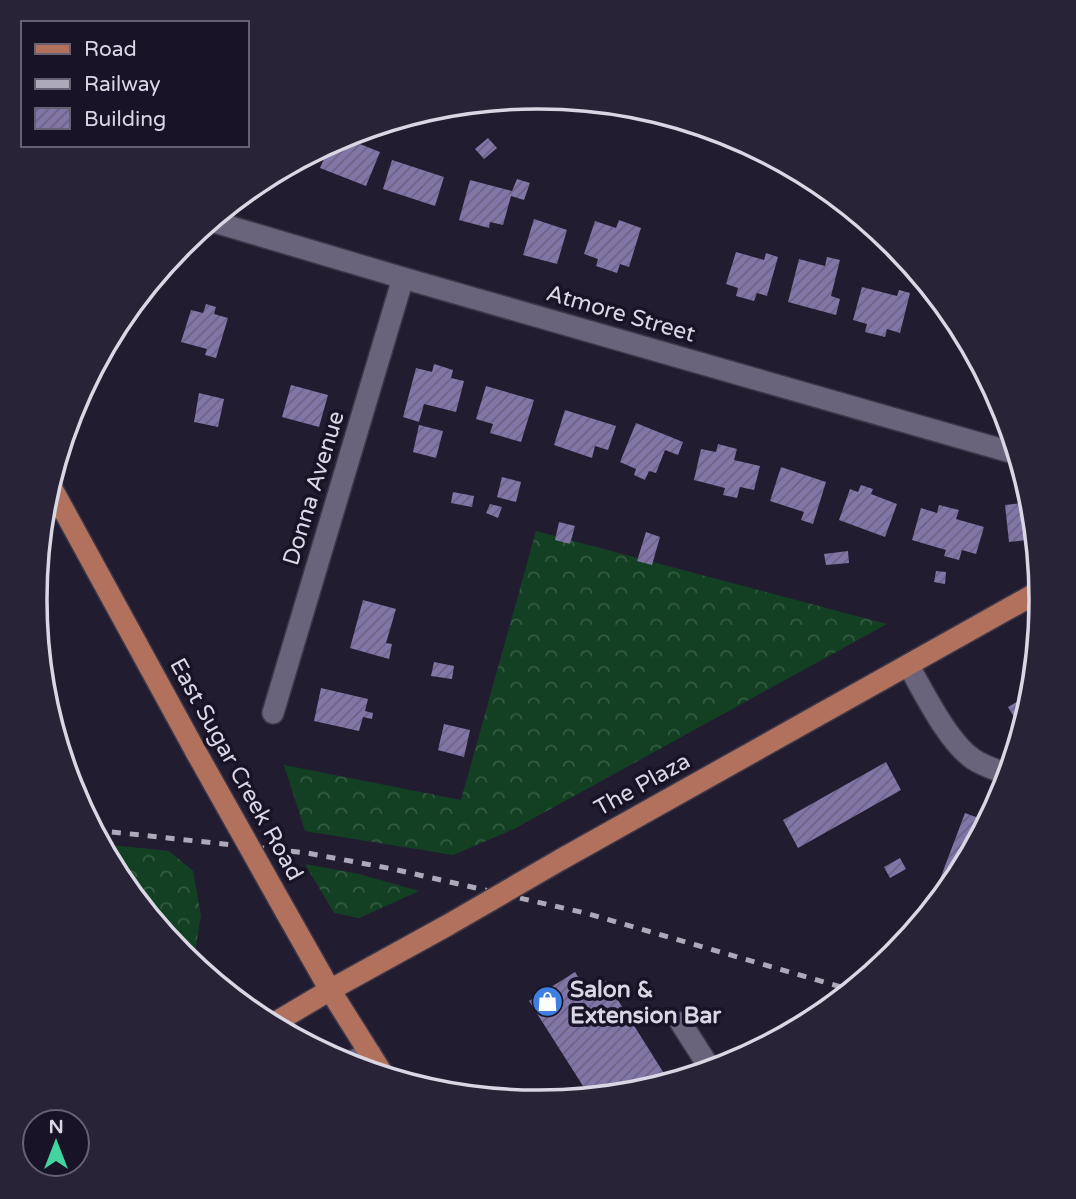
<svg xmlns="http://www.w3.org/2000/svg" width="1076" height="1199" font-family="'Varela Round',sans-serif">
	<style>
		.forest { fill: url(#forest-crowns) }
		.building { fill: url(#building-hatch) }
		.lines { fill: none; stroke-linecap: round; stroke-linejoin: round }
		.minor-casing { stroke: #3d3849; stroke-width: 24 }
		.major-casing { stroke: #3d3849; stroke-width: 24 }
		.minor { stroke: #69647c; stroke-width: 21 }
		.major { stroke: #b2715d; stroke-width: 21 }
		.rail { stroke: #ada9b9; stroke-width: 5; stroke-dasharray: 9 9; stroke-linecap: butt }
		.major-bridge-casing { stroke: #3d3849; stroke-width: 24; stroke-linecap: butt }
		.major-bridge { stroke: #b2715d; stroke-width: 21 }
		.labels { text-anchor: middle; stroke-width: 7; stroke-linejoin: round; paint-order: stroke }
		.street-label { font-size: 23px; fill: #dad7e5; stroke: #191327 }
		.poi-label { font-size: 23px; font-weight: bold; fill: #dad7e5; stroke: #191327; text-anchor: start }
		.rim { fill: none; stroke: #dad7e5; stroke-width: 3.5 }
	</style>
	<defs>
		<pattern id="forest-crowns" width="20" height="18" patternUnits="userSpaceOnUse" patternTransform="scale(1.75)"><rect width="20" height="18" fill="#134023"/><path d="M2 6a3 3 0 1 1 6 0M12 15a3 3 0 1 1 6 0" fill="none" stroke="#355b43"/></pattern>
		<pattern id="building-hatch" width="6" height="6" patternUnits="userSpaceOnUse" patternTransform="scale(1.75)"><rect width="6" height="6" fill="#8276a7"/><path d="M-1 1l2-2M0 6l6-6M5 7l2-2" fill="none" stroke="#6b6385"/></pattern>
	</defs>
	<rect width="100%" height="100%" fill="#221c31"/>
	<g class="forest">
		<polygon points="536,531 887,624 514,829 453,855 305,831 284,765 461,800"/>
		<polygon points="101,844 169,851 193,871 201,915 193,964 182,955 120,879"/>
		<polygon points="305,864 359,874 419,891 359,918 334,913"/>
	</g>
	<g class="building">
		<polygon points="342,137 380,152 366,186 320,168 331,143"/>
		<polygon points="488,138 497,148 484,159 475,149"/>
		<polygon points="392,160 444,177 435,206 383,189"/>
		<polygon points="517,179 530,183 524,200 511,196 503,225 490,222 489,228 459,220 470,180 512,191"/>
		<polygon points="534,219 567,230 557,264 523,255"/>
		<polygon points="619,220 641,228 629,267 620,264 617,273 596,266 598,259 584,254 595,221 616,228"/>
		<polygon points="736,252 764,260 766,253 778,257 767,296 757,293 754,301 736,296 738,288 726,284"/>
		<polygon points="827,257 840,260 831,296 840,299 836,315 788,302 799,259 825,266"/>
		<polygon points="862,287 897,296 899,290 910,293 900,333 887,329 885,337 865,332 867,324 853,320"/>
		<polygon points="206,304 216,307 214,314 228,318 216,358 205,355 207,349 181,342 191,310 203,313"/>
		<polygon points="434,364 453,370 451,378 464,381 456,412 424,404 419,422 403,417 416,368 432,372"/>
		<polygon points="291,385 328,395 319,427 282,417"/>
		<polygon points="486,386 534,400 521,442 490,433 493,424 476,419"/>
		<polygon points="199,393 224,399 218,427 194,422"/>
		<polygon points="565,410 616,426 608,450 595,446 592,458 554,445"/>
		<polygon points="636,423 683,442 678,455 665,450 656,473 649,471 645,480 634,475 636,469 620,462"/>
		<polygon points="419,425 443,431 436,458 413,452"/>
		<polygon points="718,444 737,449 734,460 760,466 754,490 740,487 737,498 723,495 725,488 694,480 701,449 716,452"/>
		<polygon points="781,467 826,482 813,524 801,520 804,512 770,501"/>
		<polygon points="502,477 521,482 516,502 497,497"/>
		<polygon points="861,485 873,489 871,494 897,504 885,537 839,520 850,489 858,492"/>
		<polygon points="453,492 474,496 472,507 451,503"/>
		<polygon points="1031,502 1035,539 1009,542 1005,505"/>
		<polygon points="490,504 502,507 498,518 486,513"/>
		<polygon points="939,505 959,510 956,519 984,527 976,554 962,550 959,560 944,556 946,550 912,540 921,508 937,513"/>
		<polygon points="559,522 575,526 570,544 555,540"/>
		<polygon points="646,532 660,537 652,565 637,561"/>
		<polygon points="848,551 849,563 826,565 824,554"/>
		<polygon points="936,571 946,572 945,584 934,582"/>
		<polygon points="363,600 396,609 386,643 392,644 389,659 350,648"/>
		<polygon points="434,662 454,666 452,679 431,676"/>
		<polygon points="321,688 368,699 365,711 373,713 372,719 363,717 359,731 314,721"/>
		<polygon points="1032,693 1031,698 1022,730 1008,707"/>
		<polygon points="444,724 470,730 464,757 438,750"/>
		<polygon points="886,762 901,790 798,848 783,820"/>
		<polygon points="965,813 987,821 956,879 926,916"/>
		<polygon points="900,858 906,869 890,878 884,867"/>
		<polygon points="575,972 588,992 606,981 670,1083 636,1093 590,1097 529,1001"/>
	</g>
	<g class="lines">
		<defs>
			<g id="minor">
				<polyline points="211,221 403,278 1017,454"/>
				<path d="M908,665C924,692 947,741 973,759C983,766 996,770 1008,774"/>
				<polyline points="273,713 403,278"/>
				<polyline points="681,1023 711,1070"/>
				<polyline points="346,1064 370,1053"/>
			</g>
			<g id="major">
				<polyline points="50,485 196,752"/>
				<polyline points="560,860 1040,591"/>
				<polyline points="287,914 330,990 384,1076"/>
				<polyline points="271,1025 330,990 448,925"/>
			</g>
		</defs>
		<use href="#minor" class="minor-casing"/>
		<use href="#major" class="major-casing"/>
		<use href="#minor" class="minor"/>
		<use href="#major" class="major"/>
		<polyline class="rail" points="94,830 307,853 393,869 585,913 852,990"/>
		<defs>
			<g id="major-bridge">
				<polyline points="196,752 287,914"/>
				<polyline points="448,925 560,860"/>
			</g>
		</defs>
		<use href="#major-bridge" class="major-bridge-casing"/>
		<use href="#major-bridge" class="major-bridge"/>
	</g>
	<defs>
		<symbol id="shop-disc" viewBox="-11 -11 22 22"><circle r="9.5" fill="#3f7fe0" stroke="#191327"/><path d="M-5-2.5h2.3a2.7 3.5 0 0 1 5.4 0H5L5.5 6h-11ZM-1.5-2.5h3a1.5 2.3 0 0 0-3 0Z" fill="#fff"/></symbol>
	</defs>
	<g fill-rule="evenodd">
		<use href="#shop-disc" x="530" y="984" width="35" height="35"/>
	</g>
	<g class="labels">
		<g class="street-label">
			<text transform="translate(621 313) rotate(16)" y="8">Atmore Street</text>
			<text transform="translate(313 488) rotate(-73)" y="8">Donna Avenue</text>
			<text transform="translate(237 769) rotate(61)" y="8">East Sugar Creek Road</text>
			<text transform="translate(642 784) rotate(-29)" y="8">The Plaza</text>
		</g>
		<g class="poi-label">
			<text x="570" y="997">Salon &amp;<tspan x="570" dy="26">Extension Bar</tspan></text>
		</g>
	</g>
	<path d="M0 0H1076V1199H0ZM537 109H539A490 490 0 0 1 1029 599V600A490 490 0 0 1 539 1090H537A490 490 0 0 1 47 600V599A490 490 0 0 1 537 109Z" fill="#282336" fill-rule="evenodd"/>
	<path class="rim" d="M537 109H539A490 490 0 0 1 1029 599V600A490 490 0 0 1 539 1090H537A490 490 0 0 1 47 600V599A490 490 0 0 1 537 109Z"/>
	<rect x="21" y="21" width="228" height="126" fill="#191327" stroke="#666173" stroke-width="2"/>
	<rect x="35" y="44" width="35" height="10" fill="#b2715d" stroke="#666173" stroke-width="2"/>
	<text x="84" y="56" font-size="21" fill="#dad7e5">Road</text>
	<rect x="35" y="79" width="35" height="10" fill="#ada9b9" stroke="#666173" stroke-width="2"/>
	<text x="84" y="91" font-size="21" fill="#dad7e5">Railway</text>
	<rect x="35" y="108" width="35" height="21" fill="url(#building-hatch)" stroke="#666173" stroke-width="2"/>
	<text x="84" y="126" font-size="21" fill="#dad7e5">Building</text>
	<g transform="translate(56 1143)"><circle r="33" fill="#191327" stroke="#666173" stroke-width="2"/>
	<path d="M0-5L12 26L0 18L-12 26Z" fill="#44d49f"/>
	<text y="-10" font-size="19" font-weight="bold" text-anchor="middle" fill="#dad7e5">N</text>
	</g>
</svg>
